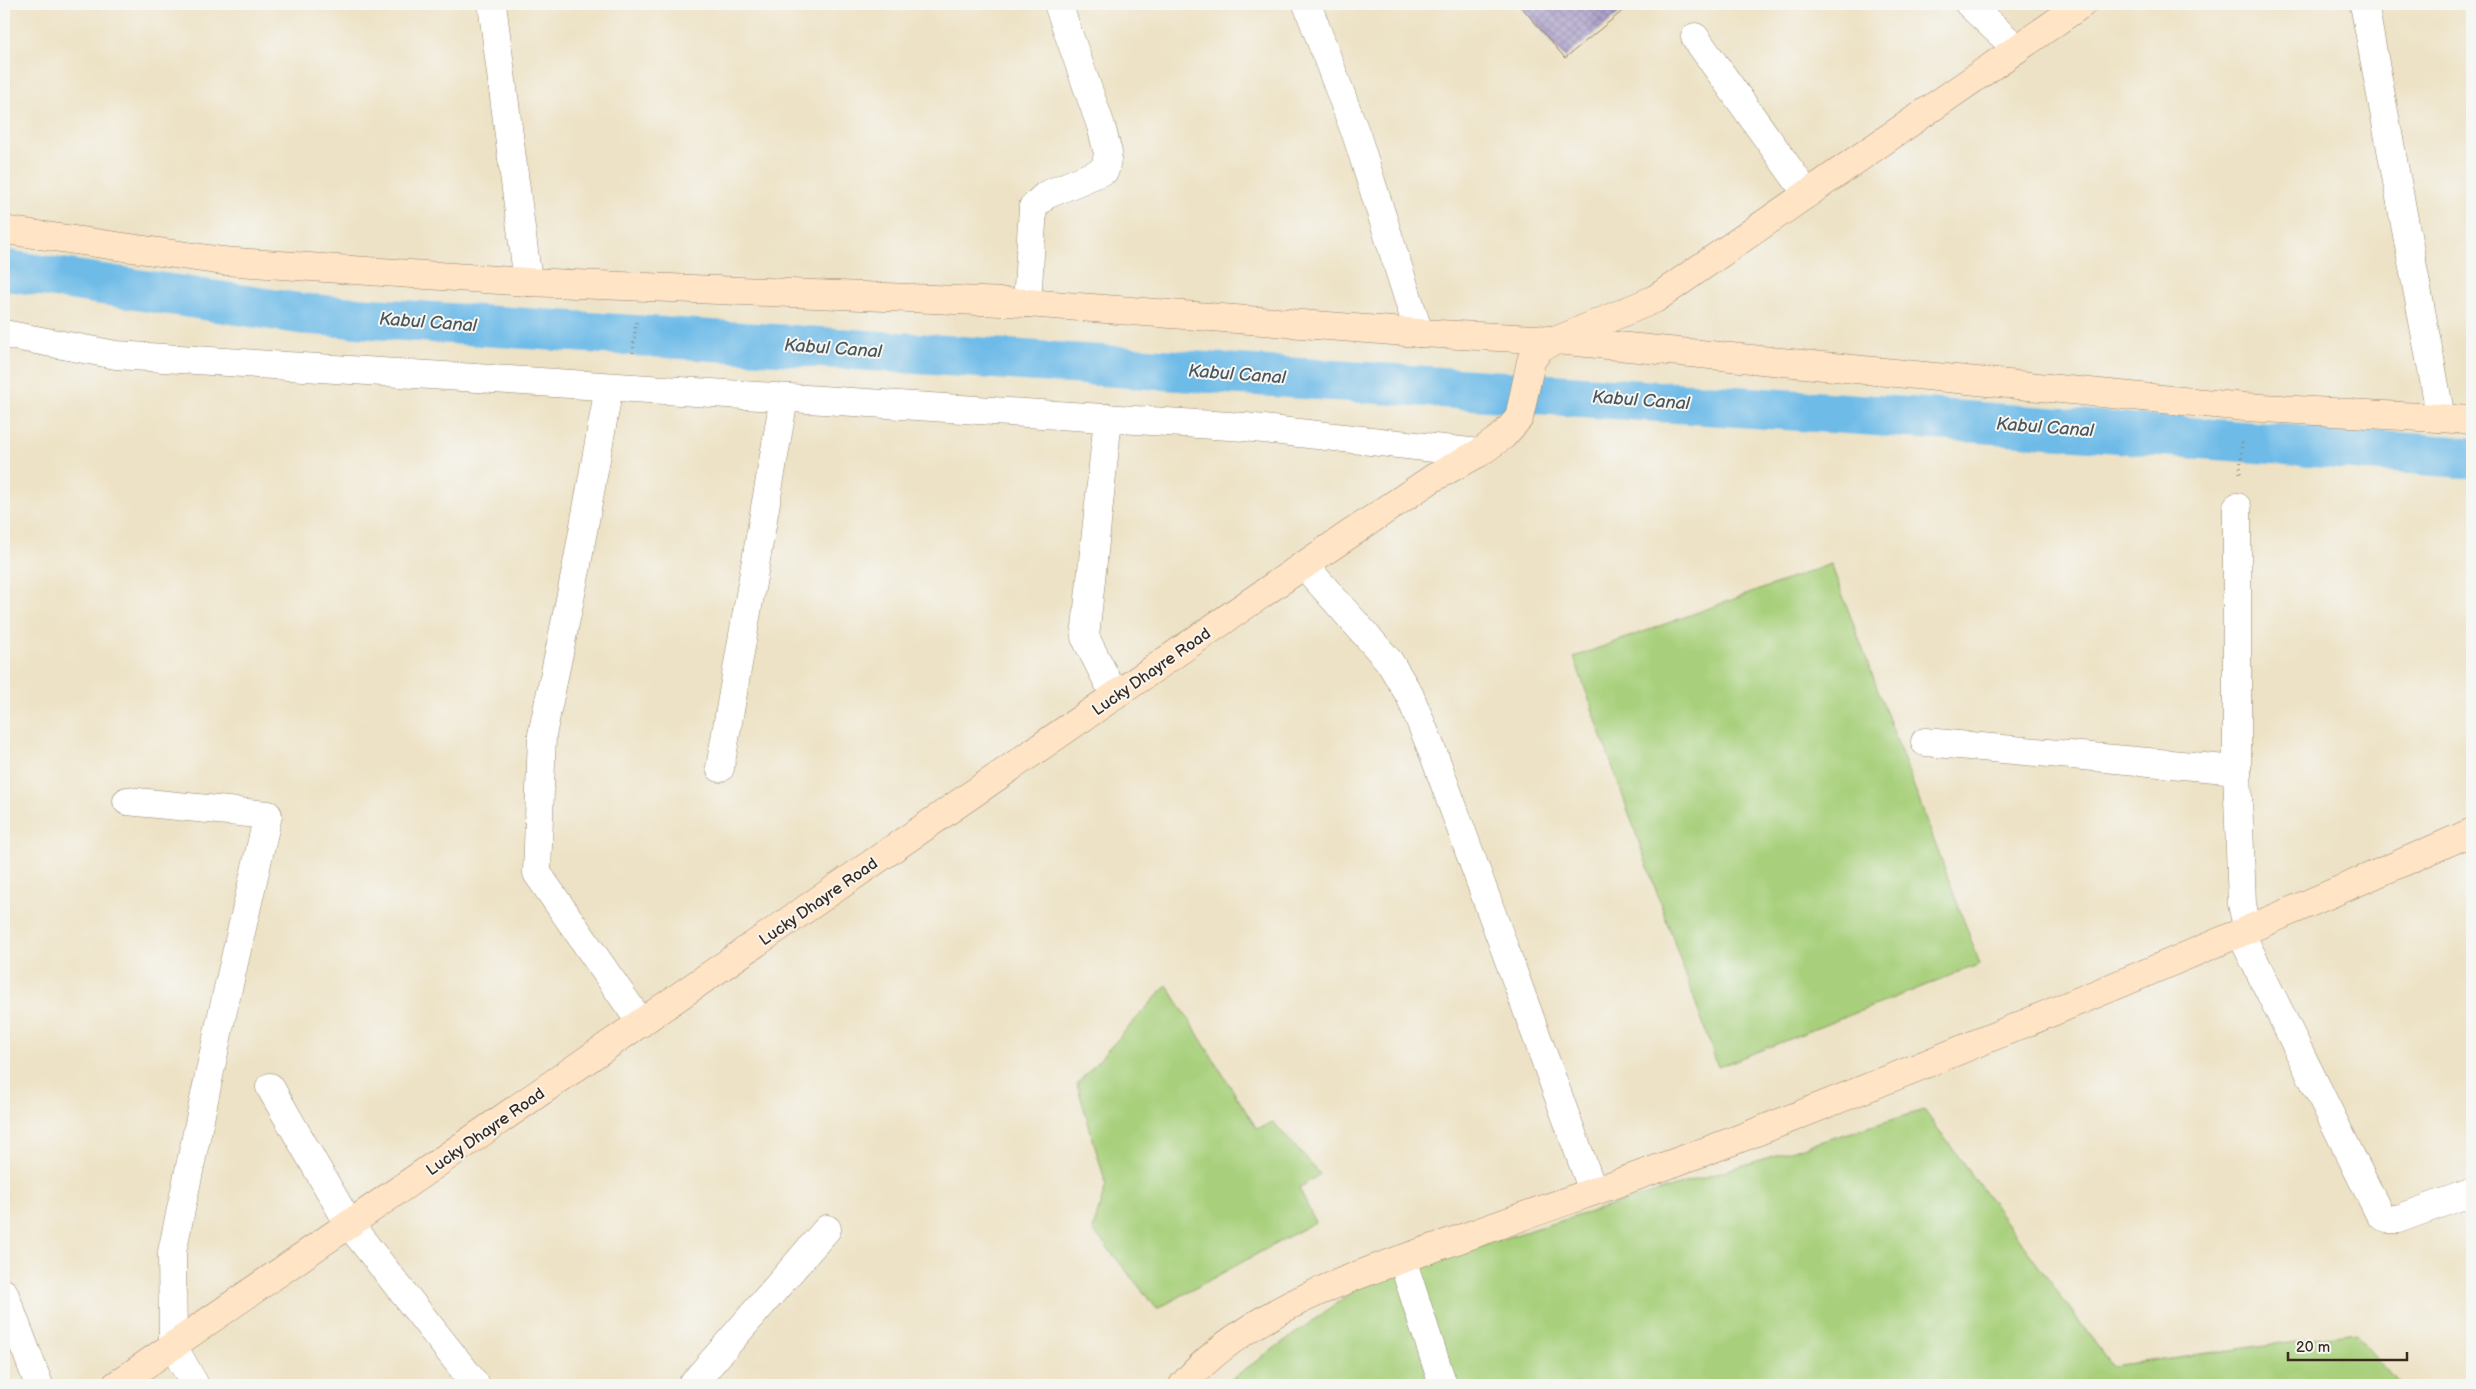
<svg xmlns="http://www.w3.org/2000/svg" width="2476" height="1389" font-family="'Balsamiq Sans',sans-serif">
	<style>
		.green { fill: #a8d07b; stroke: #727d4c }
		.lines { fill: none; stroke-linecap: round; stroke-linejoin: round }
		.canal { stroke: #6ebbe8; stroke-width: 41 }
		.building { fill: url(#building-cross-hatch) }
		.street-casing { stroke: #948672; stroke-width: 29 }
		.secondary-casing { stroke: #948672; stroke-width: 29 }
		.path { stroke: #948672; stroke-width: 3; stroke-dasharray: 1 4; stroke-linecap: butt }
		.street { stroke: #fff; stroke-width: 28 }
		.secondary { stroke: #ffe4c6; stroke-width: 28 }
		.labels { text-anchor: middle; stroke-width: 4; stroke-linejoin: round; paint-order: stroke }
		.street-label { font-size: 16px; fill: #3b2a1e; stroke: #f6f6f2 }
		.water-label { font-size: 18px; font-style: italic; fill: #4a565b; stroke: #f6f6f2 }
	</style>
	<defs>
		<pattern id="building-cross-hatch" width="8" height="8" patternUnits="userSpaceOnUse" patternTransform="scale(1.25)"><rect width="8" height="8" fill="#a99eca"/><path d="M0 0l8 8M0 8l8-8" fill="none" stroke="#8b81a3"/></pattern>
	</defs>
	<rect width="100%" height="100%" fill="#f6f6f2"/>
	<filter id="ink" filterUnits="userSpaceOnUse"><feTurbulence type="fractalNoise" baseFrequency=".02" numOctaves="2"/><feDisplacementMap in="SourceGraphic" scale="10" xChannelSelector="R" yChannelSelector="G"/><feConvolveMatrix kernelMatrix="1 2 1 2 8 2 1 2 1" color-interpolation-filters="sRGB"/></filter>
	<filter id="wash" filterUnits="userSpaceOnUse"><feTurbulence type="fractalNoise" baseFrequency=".0096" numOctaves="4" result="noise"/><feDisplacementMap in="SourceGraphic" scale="20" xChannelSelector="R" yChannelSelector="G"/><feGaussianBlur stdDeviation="1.12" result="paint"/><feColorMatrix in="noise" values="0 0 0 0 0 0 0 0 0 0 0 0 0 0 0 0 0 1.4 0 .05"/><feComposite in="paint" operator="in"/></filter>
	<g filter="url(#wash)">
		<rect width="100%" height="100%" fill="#ede2c5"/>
		<g class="green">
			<polygon points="1831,564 1980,964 1718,1067 1574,657"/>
			<polygon points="1167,985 1257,1129 1273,1122 1320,1174 1299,1188 1315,1222 1157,1309 1093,1230 1106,1184 1077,1084"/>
			<polygon points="1924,1110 2112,1366 2356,1333 2400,1385 1223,1385 1371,1279"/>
		</g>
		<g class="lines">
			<polyline class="canal" points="4,270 302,314 1930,419 2472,458"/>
		</g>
		<g id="blocks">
			<polygon class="building" points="1519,4 1631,4 1565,58"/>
		</g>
	</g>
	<g filter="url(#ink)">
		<use href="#blocks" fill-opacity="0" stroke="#948672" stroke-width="1"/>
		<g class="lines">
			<defs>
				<g id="street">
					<polyline points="492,4 528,282"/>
					<polyline points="1307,4 1357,137 1419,333"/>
					<polyline points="1969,4 2017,49"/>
					<polyline points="2364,4 2441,418"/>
					<polyline points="1695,37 1807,194"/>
					<polyline points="1027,303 1033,207 1046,195 1105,170 1108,153 1101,126 1058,4"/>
					<polyline points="4,334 116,355 1245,427 1479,453"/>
					<polyline points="609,387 576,570 542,735 537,873 641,1023"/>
					<polyline points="1108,418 1085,637 1115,696"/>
					<polyline points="2237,507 2237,770 2242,904 2248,931"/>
					<polyline points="1304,565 1389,661 1410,696 1434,755 1593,1191"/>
					<polyline points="1925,742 2237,770"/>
					<polyline points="720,768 784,398"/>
					<polyline points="127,801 268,815 221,1019 172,1252 173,1346 195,1385"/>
					<polyline points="2241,934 2380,1215 2387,1219 2398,1219 2472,1192"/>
					<polyline points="270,1087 349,1224 476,1385"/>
					<polyline points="1402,1259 1443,1385"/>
					<polyline points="4,1293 39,1385"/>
					<polyline points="692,1385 827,1229"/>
				</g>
				<g id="secondary">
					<polyline points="4,230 223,261 528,282 1027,303 1419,333 1556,340 2245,407 2472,420"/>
					<polyline points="116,1385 1304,565 1433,478 1479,453 1503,436 1519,418 1531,361 1541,347 1655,299 2082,4"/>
					<path d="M1183,1385C1251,1305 1372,1270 1468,1236C1570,1199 1674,1165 1774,1125C2009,1032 2241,934 2472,832"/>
				</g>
			</defs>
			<use href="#street" class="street-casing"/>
			<use href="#secondary" class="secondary-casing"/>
			<g class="path">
				<polyline points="633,353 636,322"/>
				<polyline points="2240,473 2242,442"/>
			</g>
			<use href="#street" class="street"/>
			<use href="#secondary" class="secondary"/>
		</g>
	</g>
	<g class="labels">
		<g class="street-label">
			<text transform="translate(1151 671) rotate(-35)" y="6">Lucky Dhayre Road</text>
			<text transform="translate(818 901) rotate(-35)" y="6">Lucky Dhayre Road</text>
			<text transform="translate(485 1131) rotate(-35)" y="6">Lucky Dhayre Road</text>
		</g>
		<g class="water-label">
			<text transform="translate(428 322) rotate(4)" y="6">Kabul Canal</text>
			<text transform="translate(833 348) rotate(4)" y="6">Kabul Canal</text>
			<text transform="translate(1237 374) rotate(4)" y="6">Kabul Canal</text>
			<text transform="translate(1641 400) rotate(4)" y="6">Kabul Canal</text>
			<text transform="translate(2045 427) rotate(4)" y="6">Kabul Canal</text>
		</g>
	</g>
	<rect width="2476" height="1389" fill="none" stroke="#f6f6f2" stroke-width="20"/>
	<path d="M2288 1352v8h119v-8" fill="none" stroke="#3b2a1e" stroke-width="2.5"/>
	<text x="2296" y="1352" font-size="15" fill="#3b2a1e" stroke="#f6f6f2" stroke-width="4" paint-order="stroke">20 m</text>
</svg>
